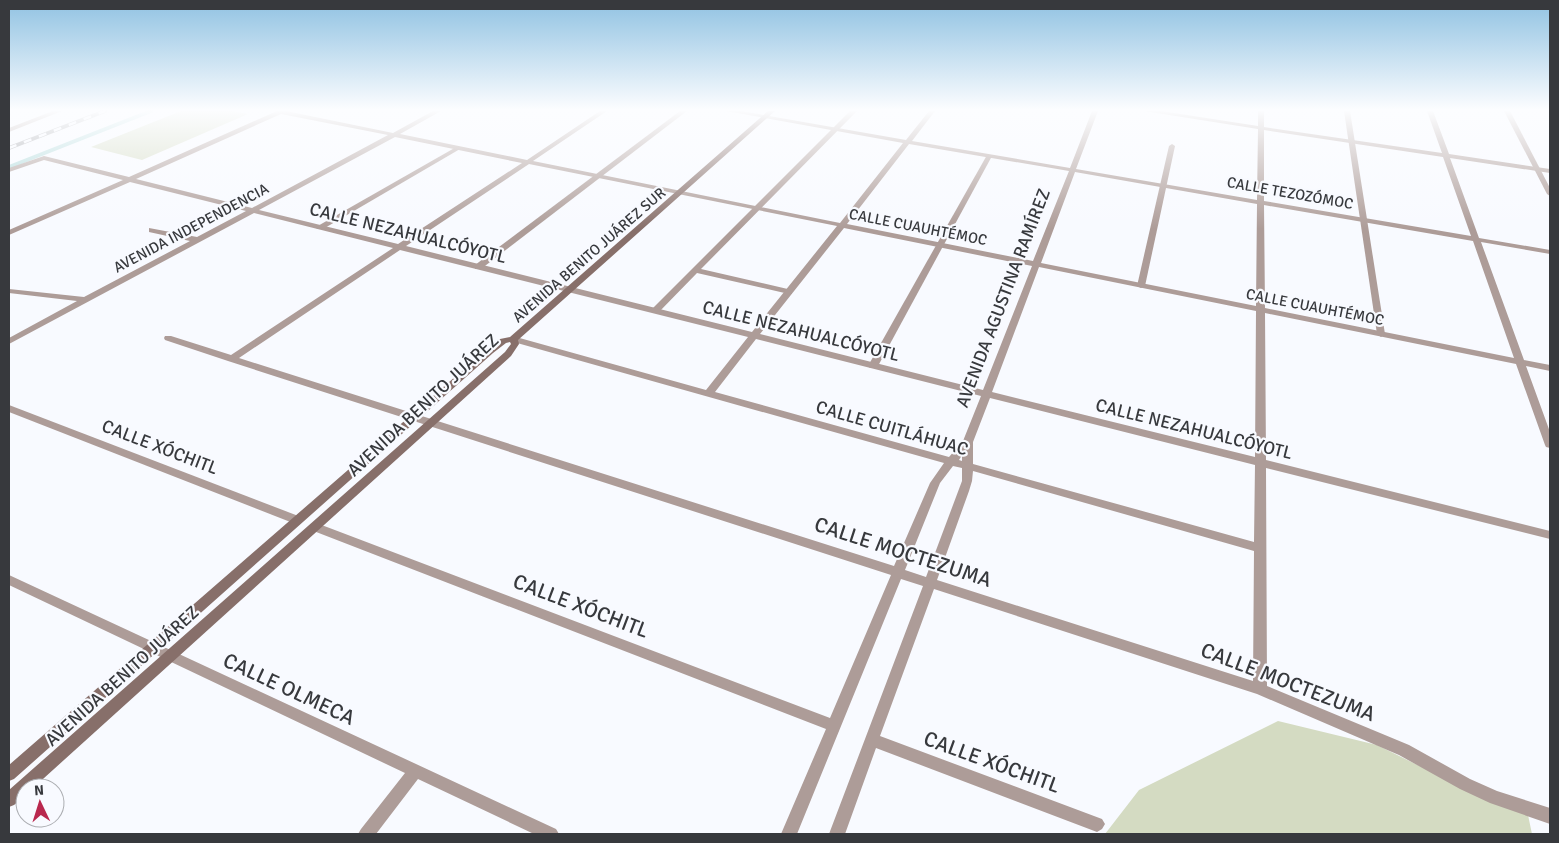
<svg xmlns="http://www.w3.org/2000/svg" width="1559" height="843" font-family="Signika,sans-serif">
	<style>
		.green { fill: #d4dbc2 }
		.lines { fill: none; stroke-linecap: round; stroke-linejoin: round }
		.stream { stroke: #acd8d8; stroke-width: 4 }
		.lane { fill: #ad9c98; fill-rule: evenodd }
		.street { fill: #ad9c98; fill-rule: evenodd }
		.secondary { fill: #876f6a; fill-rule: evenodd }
		.rail-casing { stroke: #96989d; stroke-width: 4 }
		.rail { stroke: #f8faff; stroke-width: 2.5; stroke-dasharray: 8; stroke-linecap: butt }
		.labels { text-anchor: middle; stroke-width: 4.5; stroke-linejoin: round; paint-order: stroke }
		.far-street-label { font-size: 15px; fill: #37393d; stroke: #f8faff }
		.street-label { font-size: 18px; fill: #37393d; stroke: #f8faff }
		.near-street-label { font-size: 21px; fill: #37393d; stroke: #f8faff }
	</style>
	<rect width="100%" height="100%" fill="#f8faff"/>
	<g class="green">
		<polygon points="181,111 233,111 248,114 142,160 91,147"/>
		<polygon points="1278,721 1377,745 1462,787 1528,815 1532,834 1105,834 1139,790"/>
	</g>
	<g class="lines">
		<polyline class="stream" points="9,167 151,111"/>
		<g class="lane">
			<polygon points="680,111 687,111 481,269 475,269 475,265"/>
			<polygon points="850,111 857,111 701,269 792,290 792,294 789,294 697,273 658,313 652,313 652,309"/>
			<polygon points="1344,111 1350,111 1385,334 1381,337 1377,334"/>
			<polygon points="1504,111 1510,111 1550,188 1550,196 1547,194"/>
			<polygon points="1172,144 1175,146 1145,286 1141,288 1137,286 1169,146"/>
			<polygon points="458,146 461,148 460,149 323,229 317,229 316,227"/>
			<polygon points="987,155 992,156 878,366 876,368 870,368 868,366"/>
		</g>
		<g class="street">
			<polygon points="53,111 62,111 9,132 9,128"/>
			<path d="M277,111H286L393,133L433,111H441L400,134L527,160L600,111H607L533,161L840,223L903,143L726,111H741L906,140L929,111H935L912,141L1070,168L1092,111H1098L1076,169L1257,200L1258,129L1144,111H1161L1258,126V111H1264V127L1442,153L1427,111H1433L1449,154L1550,169V173L1450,158L1479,238L1550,250V254L1481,242L1524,360L1550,365V371L1526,366L1550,432V448L1546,447L1545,445L1516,364L1265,313L1266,460L1550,531V539L1266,468L1267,686L1409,745L1470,779L1497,791L1550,808V824L1490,803L1460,789L1399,755L1257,694L934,589L880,736L1102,819L1105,824L1102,829L1097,832L876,748L845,834H829L923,586L901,579L797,834H781L826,729L311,530L309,527L311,524H319L830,718L891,575L228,361L165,340L164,338L165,336H171L231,355L393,248L254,213L9,344V338L77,301L9,293V289L84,297L190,241L149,232V228L197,237L246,211L130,182L9,235V230L123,180L44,160L9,172V168L44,156L129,177ZM281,114L388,135L252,208L136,179ZM1264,130L1443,157L1471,236L1264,201ZM395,137L522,163L398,244L259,210ZM909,144L1069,171L1033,261L847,224ZM529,164L837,226L752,332L406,246ZM1075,172L1257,204L1256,306L1041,263ZM1264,205L1473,241L1514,358L1265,308ZM844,228L1032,266L983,390L760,334ZM400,250L748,337L706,390L516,337L513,336L509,339L510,341L944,463L930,483L894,566L239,358ZM1039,267L1256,311L1255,457L992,392ZM756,339L981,396L963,441L949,457L715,392ZM990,398L1255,465L1254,542L973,464V442ZM962,455V461L959,460ZM953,466L962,468V481L926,577L905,570L940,483ZM973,471L1254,551L1253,681L937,580L969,491L972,481Z"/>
			<polygon points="9,405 301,517 303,520 301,523 293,523 9,412"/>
			<polygon points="9,575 556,829 559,834 534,834 418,779 376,834 358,834 361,829 405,773 9,585"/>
		</g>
		<polygon class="secondary" points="768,111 775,111 518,340 519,344 511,356 33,788 25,788 25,796 14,805 9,807 9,790 505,352 511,344 510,342 506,343 493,353 14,779 9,781 9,765 487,349 500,339 510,337"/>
		<defs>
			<polyline id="rail" points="9,148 105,111"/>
		</defs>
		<use href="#rail" class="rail-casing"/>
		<use href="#rail" class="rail"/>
	</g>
	<linearGradient id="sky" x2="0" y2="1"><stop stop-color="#90c2e2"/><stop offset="0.48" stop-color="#fcfdff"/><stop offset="1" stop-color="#fcfdff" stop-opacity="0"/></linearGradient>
	<rect width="1559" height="229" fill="url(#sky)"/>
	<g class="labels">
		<g class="far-street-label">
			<text transform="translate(1290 193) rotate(10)" y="5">CALLE TEZOZÓMOC</text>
			<text transform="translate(918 227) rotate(11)" y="5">CALLE CUAUHTÉMOC</text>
			<text transform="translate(191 228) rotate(-28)" y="5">AVENIDA INDEPENDENCIA</text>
			<text transform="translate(589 255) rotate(-41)" y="5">AVENIDA BENITO JUÁREZ SUR</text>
			<text transform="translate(1315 307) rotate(11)" y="5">CALLE CUAUHTÉMOC</text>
		</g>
		<g class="street-label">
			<text transform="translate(408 233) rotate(14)" y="6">CALLE NEZAHUALCÓYOTL</text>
			<text transform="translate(1003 298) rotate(-69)" y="6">AVENIDA AGUSTINA RAMÍREZ</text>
			<text transform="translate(801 331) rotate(14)" y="6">CALLE NEZAHUALCÓYOTL</text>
			<text transform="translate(423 405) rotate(-43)" y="6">AVENIDA BENITO JUÁREZ</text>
			<text transform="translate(892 428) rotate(16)" y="6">CALLE CUITLÁHUAC</text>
			<text transform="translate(1194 429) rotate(14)" y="6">CALLE NEZAHUALCÓYOTL</text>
			<text transform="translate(160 447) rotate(21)" y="6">CALLE XÓCHITL</text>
			<text transform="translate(122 676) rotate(-42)" y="6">AVENIDA BENITO JUÁREZ</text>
		</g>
		<g class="near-street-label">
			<text transform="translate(903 552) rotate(18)" y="7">CALLE MOCTEZUMA</text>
			<text transform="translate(581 606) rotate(21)" y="7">CALLE XÓCHITL</text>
			<text transform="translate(1288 682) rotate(21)" y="7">CALLE MOCTEZUMA</text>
			<text transform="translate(289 689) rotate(25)" y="7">CALLE OLMECA</text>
			<text transform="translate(992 762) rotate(20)" y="7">CALLE XÓCHITL</text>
		</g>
	</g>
	<rect width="1559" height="843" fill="none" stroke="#37393d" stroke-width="20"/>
	<g transform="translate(40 803) rotate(356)"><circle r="24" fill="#f8faff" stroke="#abadb1"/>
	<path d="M0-4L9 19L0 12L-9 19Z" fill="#b9284e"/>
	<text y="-8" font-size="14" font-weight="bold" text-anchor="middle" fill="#37393d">N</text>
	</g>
</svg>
